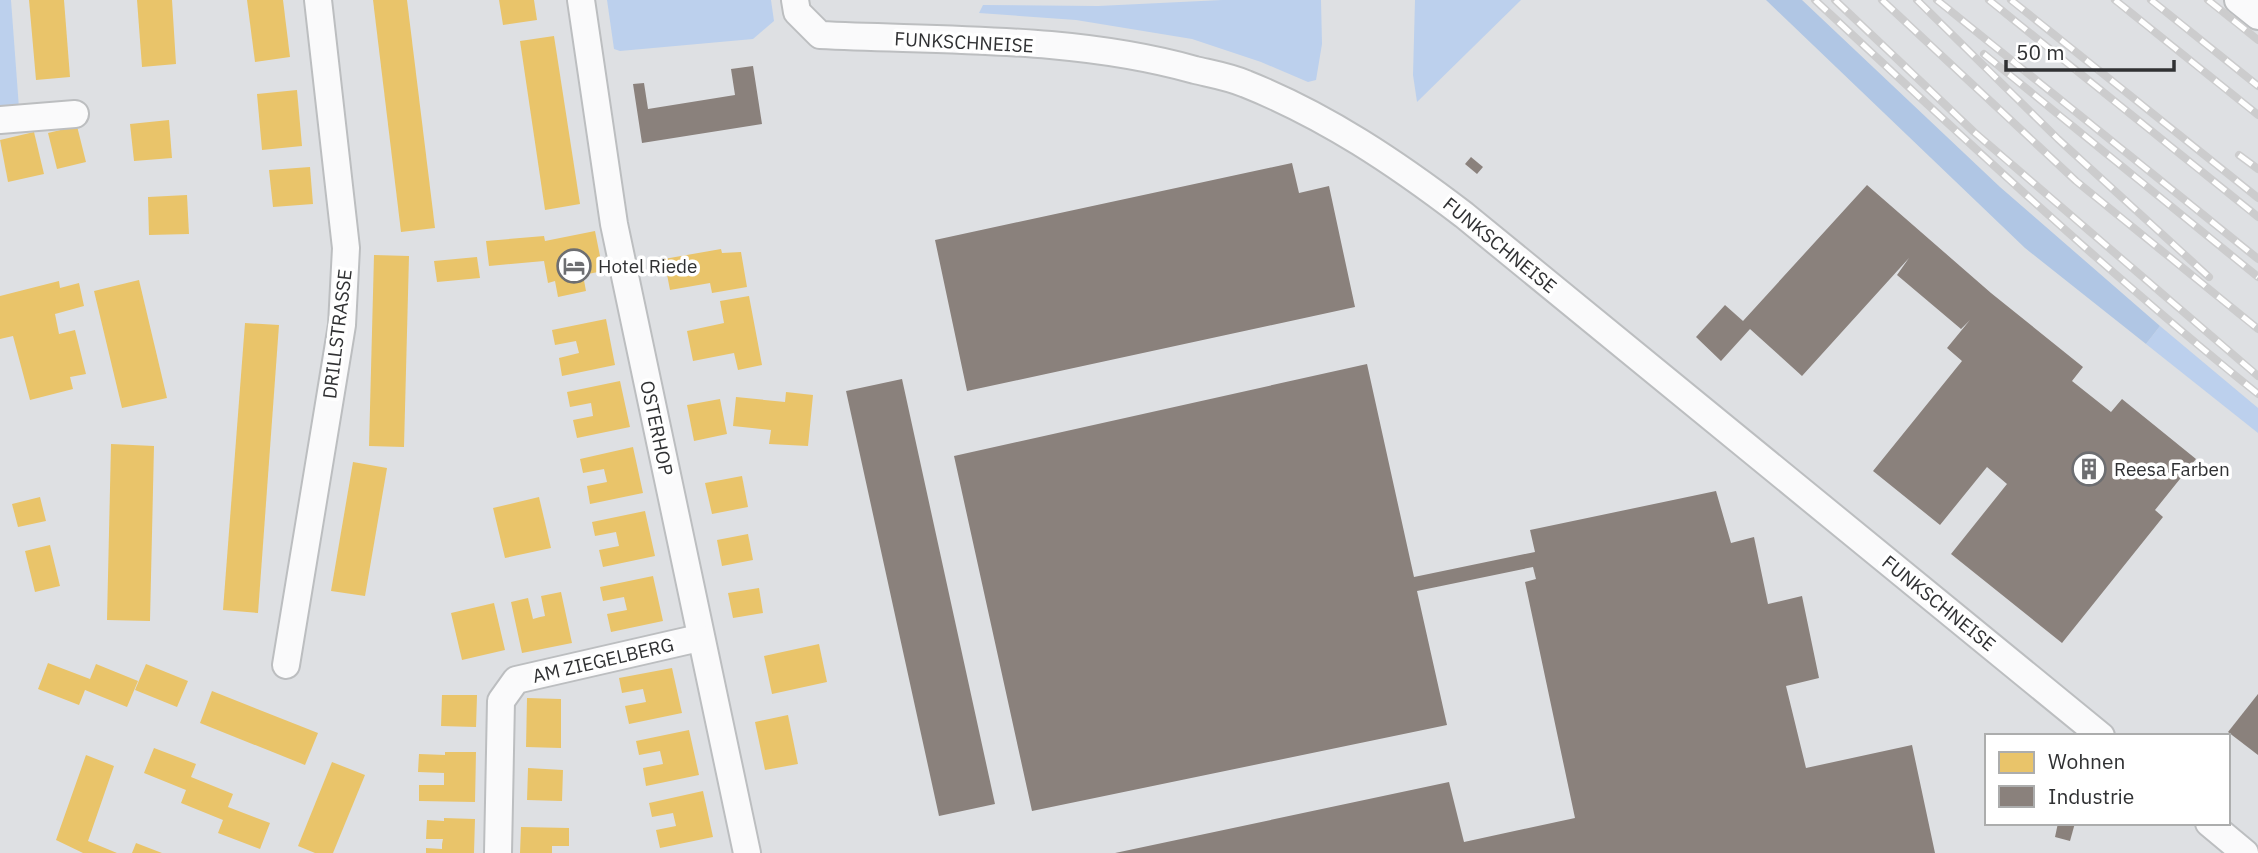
<svg xmlns="http://www.w3.org/2000/svg" width="2258" height="853" font-family="'IBM Plex Sans',sans-serif">
	<style>
		.green { fill: #bcd0ed }
		.forest { fill: #b0c6e4 }
		.homes { fill: #e9c46a }
		.industry { fill: #8a817c }
		.lines { fill: none; stroke-linecap: round; stroke-linejoin: round }
		.street-casing { stroke: #bcbec0; stroke-width: 30 }
		.street { stroke: #fafafb; stroke-width: 26 }
		.rail-casing { stroke: #cccccd; stroke-width: 8 }
		.rail { stroke: #fff; stroke-width: 5; stroke-dasharray: 16; stroke-linecap: butt }
		.labels { text-anchor: middle; stroke-width: 7; stroke-linejoin: round; paint-order: stroke }
		.street-label { font-size: 19px; fill: #303133; stroke: #fff }
		.poi-label { font-size: 19px; fill: #303133; stroke: #fff; text-anchor: start }
	</style>
	<rect width="100%" height="100%" fill="#dee0e3"/>
	<g class="green">
		<polygon points="0,0 11,0 19,108 0,110"/>
		<polygon points="607,0 771,0 774,21 753,39 620,51 614,49"/>
		<polygon points="1222,0 1321,0 1322,44 1316,80 1308,82 1261,62 1192,39 1076,20 979,13 983,5 1098,6"/>
		<polygon points="1415,0 1521,0 1417,102 1413,75"/>
		<polygon points="2160,326 2258,408 2258,433 2146,344"/>
	</g>
	<polygon class="forest" points="1766,0 1802,0 2000,187 2160,326 2146,344 2025,248"/>
	<g class="homes">
		<polygon points="29,0 64,0 70,77 36,80"/>
		<polygon points="137,0 172,0 176,64 142,67"/>
		<polygon points="247,0 283,0 290,57 255,62"/>
		<polygon points="373,0 407,0 435,228 401,232"/>
		<polygon points="499,0 534,0 537,20 503,25"/>
		<polygon points="554,36 580,204 545,210 520,41"/>
		<polygon points="297,90 302,146 262,150 257,94"/>
		<polygon points="169,120 172,158 134,161 130,124"/>
		<polygon points="77,126 86,162 57,169 48,133"/>
		<polygon points="34,132 44,174 8,182 0,140"/>
		<polygon points="310,167 313,204 273,207 269,170"/>
		<polygon points="187,195 189,234 149,235 148,197"/>
		<polygon points="595,231 603,271 583,275 586,291 558,297 555,281 548,283 544,261 489,266 486,241 544,236 545,241"/>
		<polygon points="721,249 722,253 741,252 747,287 712,293 710,283 670,290 664,259"/>
		<polygon points="374,255 409,256 404,447 369,446"/>
		<polygon points="477,257 480,278 437,282 434,261"/>
		<polygon points="139,280 167,398 122,408 94,291"/>
		<polygon points="59,281 60,288 79,283 84,306 55,314 59,334 75,330 86,374 70,377 73,389 30,400 13,336 0,339 0,296"/>
		<polygon points="749,296 762,365 738,370 734,353 693,361 687,331 724,323 720,301"/>
		<polygon points="606,319 615,365 562,376 559,358 579,353 576,341 555,345 552,330"/>
		<polygon points="245,323 279,325 258,613 223,610"/>
		<polygon points="620,381 630,427 577,438 573,420 593,416 591,403 570,407 567,392"/>
		<polygon points="786,392 813,395 808,446 769,444 771,430 733,426 736,397 785,402"/>
		<polygon points="720,399 727,434 694,441 687,405"/>
		<polygon points="111,444 154,446 150,621 107,620"/>
		<polygon points="633,447 643,493 590,504 587,486 607,482 604,469 583,473 580,459"/>
		<polygon points="353,462 387,468 365,596 331,591"/>
		<polygon points="742,476 748,507 712,514 705,483"/>
		<polygon points="40,497 46,521 18,527 12,504"/>
		<polygon points="539,497 551,548 505,558 493,508"/>
		<polygon points="645,511 655,556 603,567 599,550 619,546 616,532 595,536 592,522"/>
		<polygon points="748,534 753,560 722,566 717,540"/>
		<polygon points="50,545 60,586 35,592 25,551"/>
		<polygon points="653,576 663,621 611,632 607,614 627,610 624,597 603,601 600,587"/>
		<polygon points="759,588 763,613 733,618 728,593"/>
		<polygon points="561,592 572,643 522,653 511,602 528,598 533,619 540,617 545,616 541,596"/>
		<polygon points="494,603 505,650 462,660 451,613"/>
		<polygon points="819,644 827,682 772,694 764,656"/>
		<polygon points="48,663 90,679 96,664 138,681 127,707 85,690 79,705 38,689"/>
		<polygon points="146,664 188,681 177,707 135,690"/>
		<polygon points="672,668 682,713 629,724 625,706 646,702 643,689 622,693 619,678"/>
		<polygon points="212,691 318,733 305,765 200,723"/>
		<polygon points="442,695 477,695 476,727 441,726"/>
		<polygon points="527,698 561,699 561,748 526,747"/>
		<polygon points="788,715 798,764 765,770 755,722"/>
		<polygon points="689,730 699,775 646,786 643,768 663,764 660,751 639,755 636,741"/>
		<polygon points="154,748 196,764 191,777 233,794 228,807 270,823 260,849 218,833 223,820 181,803 186,790 144,773"/>
		<polygon points="445,752 476,752 475,802 419,801 419,785 444,785 444,773 418,772 419,754 445,755"/>
		<polygon points="86,755 114,766 88,841 117,853 83,853 56,840"/>
		<polygon points="332,762 365,775 333,853 315,853 298,846"/>
		<polygon points="528,768 563,770 562,801 527,800"/>
		<polygon points="703,791 713,837 660,848 656,830 676,826 673,813 652,817 649,803"/>
		<polygon points="444,818 475,819 474,853 426,853 426,848 442,849 442,844 443,839 426,839 427,820 444,821"/>
		<polygon points="521,827 569,828 569,846 552,846 552,853 520,853"/>
		<polygon points="136,843 162,853 132,853"/>
	</g>
	<g class="industry">
		<polygon points="753,66 762,124 642,143 633,84 644,83 648,109 735,95 731,69"/>
		<polygon points="1471,157 1483,167 1477,174 1465,164"/>
		<polygon points="1292,163 1299,193 1329,186 1355,307 967,391 935,240"/>
		<polygon points="1867,185 1991,293 2083,367 2072,381 2111,412 2122,399 2196,459 2155,510 2163,517 2062,643 1951,554 2007,484 1987,467 1940,525 1873,471 1962,361 1947,348 1970,320 1961,329 1897,275 1909,258 1802,376 1750,329 1721,361 1696,337 1725,305 1743,321"/>
		<polygon points="1367,364 1414,577 1535,552 1530,530 1716,491 1731,543 1754,537 1768,604 1802,596 1819,678 1786,686 1806,768 1912,745 1935,853 1115,853 1449,782 1464,842 1575,818 1525,582 1536,579 1533,567 1417,591 1447,725 1032,811 954,456"/>
		<polygon points="902,379 995,804 939,816 846,391"/>
		<polygon points="2258,694 2258,755 2228,732"/>
		<polygon points="2058,823 2075,823 2070,841 2055,837"/>
	</g>
	<g class="lines">
		<defs>
			<g id="street">
				<polyline points="581,0 614,224 747,853"/>
				<path d="M795,0L797,12L820,35C945,41 1074,36 1195,70C1212,74 1230,77 1246,84C1326,116 1396,163 1464,215L2101,736"/>
				<polyline points="2238,0 2258,16"/>
				<polyline points="0,120 75,114"/>
				<polyline points="286,665 342,325 346,248 318,0"/>
				<polyline points="2209,823 2245,853"/>
				<polyline points="498,853 501,701 516,680 699,638"/>
			</g>
		</defs>
		<use href="#street" class="street-casing"/>
		<use href="#street" class="street"/>
		<defs>
			<g id="rail">
				<path d="M1815,0C1960,135 2104,270 2258,394"/>
				<polyline points="1835,0 1974,132 2258,376"/>
				<polyline points="1882,0 2076,181 2258,329"/>
				<polyline points="1917,0 2058,139 2209,277"/>
				<polyline points="1937,0 2258,259"/>
				<polyline points="1989,0 2258,217"/>
				<polyline points="2011,0 2258,198"/>
				<polyline points="2115,0 2258,115"/>
				<polyline points="2151,0 2258,86"/>
				<polyline points="2208,0 2258,40"/>
				<polyline points="1984,54 2258,277"/>
				<polyline points="2239,155 2258,169"/>
			</g>
		</defs>
		<use href="#rail" class="rail-casing"/>
		<use href="#rail" class="rail"/>
	</g>
	<defs>
		<symbol id="hotel-ring" viewBox="-11 -11 22 22"><circle r="9.5" fill="#fff" stroke="#6d6e71" stroke-width="1.5"/><path d="M-6-4.5h1.5V1H6V5H4.5V3h-9V5H-6ZM-4 0a1.8 1.8 0 1 1 3.6 0ZM.5 0V-2.5h3Q6-2.5 6 0Z" fill="#6d6e71"/></symbol>
		<symbol id="building-ring" viewBox="-11 -11 22 22"><circle r="9.5" fill="#fff" stroke="#6d6e71" stroke-width="1.5"/><path d="M-4-6H4V6H1V3H-1V6H-4ZM-2.5-4.3h1.7v1.8h-1.7ZM.8-4.3h1.7v1.8H.8ZM-2.5-1h1.7V.8h-1.7ZM.8-1h1.7V.8H.8Z" fill="#6d6e71"/></symbol>
	</defs>
	<g fill-rule="evenodd">
		<use href="#hotel-ring" x="555" y="247" width="38" height="38"/>
		<use href="#building-ring" x="2070" y="450" width="38" height="38"/>
	</g>
	<g class="labels">
		<g class="street-label">
			<text transform="translate(964 42) rotate(3)" y="7">FUNKSCHNEISE</text>
			<text transform="translate(1500 245) rotate(39)" y="7">FUNKSCHNEISE</text>
			<text transform="translate(337 334) rotate(-83)" y="7">DRILLSTRASSE</text>
			<text transform="translate(657 428) rotate(78)" y="7">OSTERHOP</text>
			<text transform="translate(1939 603) rotate(39)" y="7">FUNKSCHNEISE</text>
			<text transform="translate(603 660) rotate(-13)" y="7">AM ZIEGELBERG</text>
		</g>
		<g class="poi-label">
			<text x="598" y="273">Hotel Riede</text>
			<text x="2114" y="476">Reesa Farben</text>
		</g>
	</g>
	<rect x="1985" y="734" width="245" height="91" fill="#ffffff" stroke="#acadad" stroke-width="2"/>
	<rect x="1999" y="752" width="35" height="21" fill="#e9c46a" stroke="#acadad" stroke-width="2"/>
	<text x="2048" y="769" font-size="21" fill="#303133">Wohnen</text>
	<rect x="1999" y="786" width="35" height="21" fill="#8a817c" stroke="#acadad" stroke-width="2"/>
	<text x="2048" y="804" font-size="21" fill="#303133">Industrie</text>
	<path d="M2006 60v10h168v-10" fill="none" stroke="#303133" stroke-width="3.5"/>
	<text x="2016" y="60" font-size="21" fill="#303133" stroke="#ffffff" stroke-width="5" paint-order="stroke">50 m</text>
</svg>
